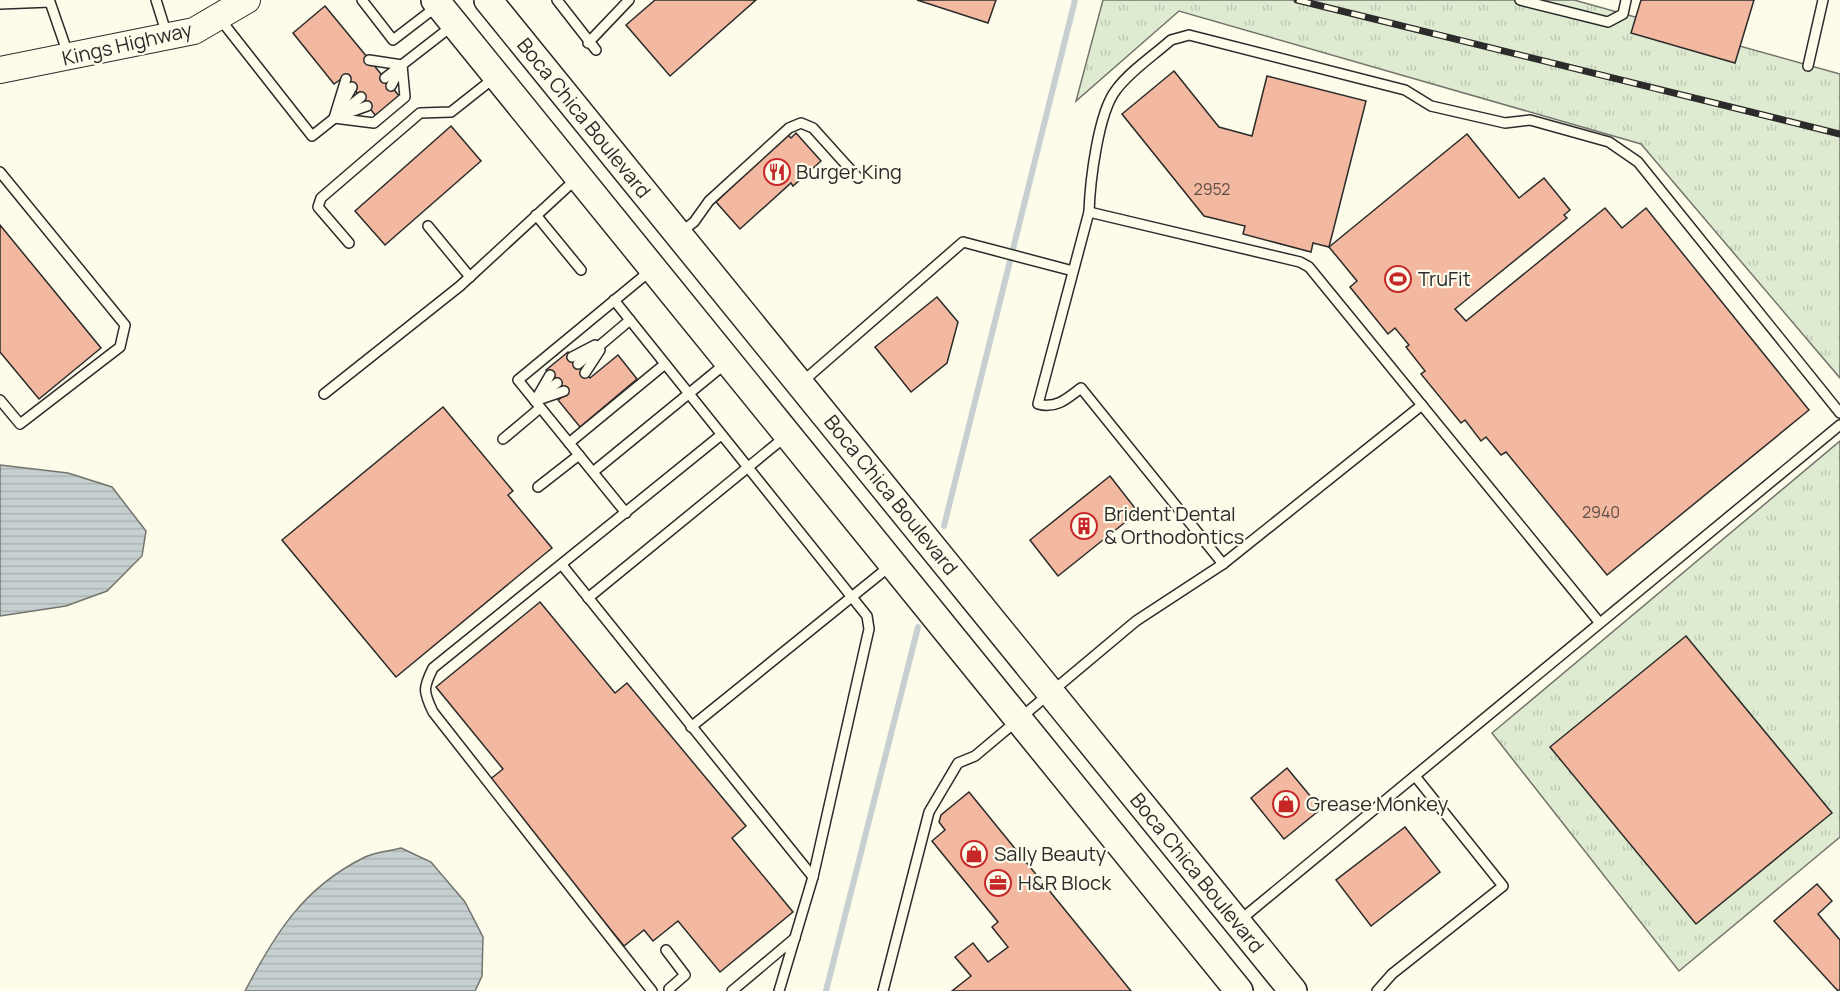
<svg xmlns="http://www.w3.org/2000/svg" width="1840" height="991" font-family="Manrope,sans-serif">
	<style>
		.grass { fill: url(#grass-tufts); stroke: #74746e; stroke-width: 1.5 }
		.water { fill: url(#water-rules); stroke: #74746e; stroke-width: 1.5 }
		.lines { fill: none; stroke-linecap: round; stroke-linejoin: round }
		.stream { stroke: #c7d0d0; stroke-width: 6 }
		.building { fill: #f2b8a0; stroke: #2b2b2b; stroke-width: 1.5 }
		.lane-casing { stroke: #2b2b2b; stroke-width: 12 }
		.secondary-casing { stroke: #2b2b2b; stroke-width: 28 }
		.primary-casing { stroke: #2b2b2b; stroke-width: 30 }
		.lane { stroke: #fdfbea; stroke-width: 9 }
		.secondary { stroke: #fdfbea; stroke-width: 26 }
		.primary { stroke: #fdfbea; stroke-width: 27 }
		.rail-casing { stroke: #2b2b2b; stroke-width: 7 }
		.rail { stroke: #fdfbea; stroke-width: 4.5; stroke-dasharray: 14; stroke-linecap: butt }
		.labels { text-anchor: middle; stroke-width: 4.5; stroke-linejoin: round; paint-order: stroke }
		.number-label { font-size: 16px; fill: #5d4e48 }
		.street-label { font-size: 20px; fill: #2b2b2b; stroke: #fdfbea }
		.poi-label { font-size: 20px; fill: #2b2b2b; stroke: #fdfbea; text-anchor: start }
	</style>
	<defs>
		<pattern id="grass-tufts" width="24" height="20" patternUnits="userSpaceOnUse" patternTransform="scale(1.5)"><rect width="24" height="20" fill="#deebd1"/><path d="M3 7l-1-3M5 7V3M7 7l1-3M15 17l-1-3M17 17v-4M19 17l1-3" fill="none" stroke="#bfcab4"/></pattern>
		<pattern id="water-rules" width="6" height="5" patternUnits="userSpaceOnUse" patternTransform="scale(1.5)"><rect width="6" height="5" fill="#c7d0d0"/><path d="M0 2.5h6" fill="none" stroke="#abb3b3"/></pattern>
	</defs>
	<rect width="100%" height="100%" fill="#fdfbea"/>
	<g class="grass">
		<polygon points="1103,0 1574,0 1840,74 1840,378 1641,144 1179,11 1076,101"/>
		<polygon points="1840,441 1840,837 1679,971 1492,733"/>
	</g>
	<g class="water">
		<polygon points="0,465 68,473 112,487 146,531 142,556 107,591 66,606 0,616"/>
		<path d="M401,848L431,862L465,902L483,937L482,976L475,991H245C276,932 304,887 365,857C376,852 390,851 401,848Z"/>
	</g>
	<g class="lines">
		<g class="stream">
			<polyline points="944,526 1075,0"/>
			<polyline points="826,991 918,627"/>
		</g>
	</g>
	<g class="building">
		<polygon points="655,0 756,0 670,76 626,25"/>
		<polygon points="917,0 996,0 988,23"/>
		<polygon points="1641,0 1754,0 1735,63 1631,33"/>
		<polygon points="325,6 400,97 376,116 344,77 334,84 293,33"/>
		<polygon points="1174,71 1219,127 1252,136 1267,76 1366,101 1329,247 1313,243 1311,252 1243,234 1245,226 1204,216 1122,114"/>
		<polygon points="451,126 481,161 385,245 355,211"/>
		<polygon points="796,133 821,161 793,186 791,183 740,229 716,202 787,134 791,138"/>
		<polygon points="1467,134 1519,198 1544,178 1570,210 1564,215 1567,218 1455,309 1466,321 1605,208 1622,228 1646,208 1809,410 1607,575 1506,452 1501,455 1486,437 1481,441 1465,420 1461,423 1421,374 1425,371 1406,347 1409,345 1395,328 1388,334 1350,287 1357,281 1329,247"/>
		<polygon points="0,225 101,348 39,399 0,352"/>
		<polygon points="937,297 958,322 947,363 911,392 875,347"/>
		<polygon points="568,352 590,378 618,355 637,379 580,427 558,400 566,394 546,370"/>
		<polygon points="443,407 513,491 508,495 552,548 396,677 282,540"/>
		<polygon points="1110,476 1138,512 1058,576 1030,540"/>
		<polygon points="540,602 615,693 627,683 746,826 732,838 793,912 720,972 678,921 653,941 644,930 624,946 488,781 503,769 436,687"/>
		<polygon points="1686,636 1832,813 1696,924 1550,747"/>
		<polygon points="1287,768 1321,809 1284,839 1251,798"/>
		<polygon points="969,792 1131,991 952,991 971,976 955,957 973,943 988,962 1008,947 992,927 998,922 932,841 945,830 939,822 941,815"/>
		<polygon points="1405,827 1440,872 1371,926 1336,880"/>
		<polygon points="1817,884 1832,901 1818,914 1840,940 1840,989 1838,991 1774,921"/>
	</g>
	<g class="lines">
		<defs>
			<g id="lane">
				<polyline points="156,0 167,35"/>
				<polyline points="362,0 393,40 436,7"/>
				<polyline points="557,0 596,50"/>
				<polyline points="1520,0 1608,22 1623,14 1626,0"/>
				<polyline points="0,4 50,2 68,54"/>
				<polyline points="220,19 312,136 361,97"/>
				<polyline points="588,43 629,0"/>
				<polyline points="369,60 402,65"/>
				<polyline points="1808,66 1823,0"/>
				<polyline points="385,78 452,26"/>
				<polyline points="391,86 400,69"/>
				<polyline points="342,105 352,87"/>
				<polyline points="342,115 367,106"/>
				<polyline points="334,118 374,123 405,97 402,65"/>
				<polyline points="334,118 346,79"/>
				<polyline points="0,172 125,325 120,347 20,424 0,400"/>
				<polyline points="1089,212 1300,262 1309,267 1599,622"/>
				<polyline points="536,215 581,270"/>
				<polyline points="428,226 470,277"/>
				<polyline points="681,232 694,222 709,201 789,128 801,123 813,128 858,178"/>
				<polyline points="349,243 318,207 321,198 420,113 451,112 494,78"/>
				<polyline points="614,300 867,616 869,629 813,877 779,991"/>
				<polyline points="572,357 595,345"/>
				<polyline points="578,364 630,320"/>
				<polyline points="585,373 600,350"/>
				<polyline points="801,383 963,242 1073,271"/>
				<polyline points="324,394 460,286 576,179"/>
				<polyline points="541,395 557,383"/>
				<polyline points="535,401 564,391"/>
				<polyline points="535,401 550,375"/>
				<polyline points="503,439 540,408"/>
				<polyline points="569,443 665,364"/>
				<polyline points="593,472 725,364"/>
				<polyline points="538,487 579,455"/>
				<polyline points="626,513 518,380 650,271"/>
				<path d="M1223,564L1081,388C1067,399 1056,409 1038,404L1089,212C1090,182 1098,113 1116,90C1130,71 1153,56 1171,40L1189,35L1405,90L1431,106L1505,123L1530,120L1609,142L1638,162L1840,413"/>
				<polyline points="562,565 813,877"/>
				<polyline points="588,598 785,437"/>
				<polyline points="691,727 890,566"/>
				<polyline points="1239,921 1840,425"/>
				<polyline points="666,950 685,975 669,989"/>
				<path d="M652,991L433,712C423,691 423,688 433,668L721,435"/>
				<polyline points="732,991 795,938"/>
				<polyline points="883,991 929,812 958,763 975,756 1136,621 1223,564 1422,405"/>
				<polyline points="1377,991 1392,974 1503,886 1415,776"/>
			</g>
			<polyline id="secondary" points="0,70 194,31 247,0"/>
			<g id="primary">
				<polyline points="435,0 1239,991"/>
				<polyline points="488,0 1293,991"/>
			</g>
		</defs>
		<use href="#lane" class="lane-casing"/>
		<use href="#secondary" class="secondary-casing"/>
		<use href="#primary" class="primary-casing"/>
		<use href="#lane" class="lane"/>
		<use href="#secondary" class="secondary"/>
		<use href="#primary" class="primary"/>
		<defs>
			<polyline id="rail" points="1297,0 1840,134"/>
		</defs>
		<use href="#rail" class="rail-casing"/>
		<use href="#rail" class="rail"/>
	</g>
	<defs>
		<symbol id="restaurant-ring" viewBox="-11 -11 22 22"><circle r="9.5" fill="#fdfbea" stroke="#c62828" stroke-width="1.5"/><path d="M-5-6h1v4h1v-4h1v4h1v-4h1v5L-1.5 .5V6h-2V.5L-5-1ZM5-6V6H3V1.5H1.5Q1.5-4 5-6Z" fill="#c62828"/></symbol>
		<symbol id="stadium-ring" viewBox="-11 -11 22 22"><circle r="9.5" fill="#fdfbea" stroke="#c62828" stroke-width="1.5"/><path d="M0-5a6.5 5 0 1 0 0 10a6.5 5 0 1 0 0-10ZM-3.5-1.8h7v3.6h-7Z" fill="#c62828"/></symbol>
		<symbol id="building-ring" viewBox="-11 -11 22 22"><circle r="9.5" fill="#fdfbea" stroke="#c62828" stroke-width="1.5"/><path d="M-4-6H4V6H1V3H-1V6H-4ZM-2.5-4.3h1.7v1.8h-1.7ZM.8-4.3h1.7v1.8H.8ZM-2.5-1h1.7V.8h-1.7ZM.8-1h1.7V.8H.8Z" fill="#c62828"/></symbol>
		<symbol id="shop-ring" viewBox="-11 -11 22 22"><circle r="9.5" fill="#fdfbea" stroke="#c62828" stroke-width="1.5"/><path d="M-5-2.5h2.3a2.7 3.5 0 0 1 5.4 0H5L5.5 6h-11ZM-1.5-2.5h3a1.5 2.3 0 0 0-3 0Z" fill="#c62828"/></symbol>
		<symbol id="office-ring" viewBox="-11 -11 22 22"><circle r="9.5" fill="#fdfbea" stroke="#c62828" stroke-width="1.5"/><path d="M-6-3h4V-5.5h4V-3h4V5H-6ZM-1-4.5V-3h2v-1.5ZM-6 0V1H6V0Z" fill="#c62828"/></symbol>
	</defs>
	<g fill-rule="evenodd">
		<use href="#restaurant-ring" x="762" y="157" width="30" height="30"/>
		<use href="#stadium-ring" x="1383" y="264" width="30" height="30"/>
		<use href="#building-ring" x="1069" y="511" width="30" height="30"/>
		<use href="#shop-ring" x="1271" y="789" width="30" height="30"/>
		<use href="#shop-ring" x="959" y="839" width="30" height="30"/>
		<use href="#office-ring" x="983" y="868" width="30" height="30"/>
	</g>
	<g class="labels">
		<g class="number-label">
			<text x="1212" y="195">2952</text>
			<text x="1601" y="518">2940</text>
		</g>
		<g class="street-label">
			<text transform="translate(127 44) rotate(-13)" y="7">Kings Highway</text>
			<text transform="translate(584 118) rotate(51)" y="7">Boca Chica Boulevard</text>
			<text transform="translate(891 495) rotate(51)" y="7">Boca Chica Boulevard</text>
			<text transform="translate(1197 873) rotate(51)" y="7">Boca Chica Boulevard</text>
		</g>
		<g class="poi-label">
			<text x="796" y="179">Burger King</text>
			<text x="1418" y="286">TruFit</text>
			<text x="1104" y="521">Brident Dental<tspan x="1104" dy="23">&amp; Orthodontics</tspan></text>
			<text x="1306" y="811">Grease Monkey</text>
			<text x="994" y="861">Sally Beauty</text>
			<text x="1018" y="890">H&amp;R Block</text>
		</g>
	</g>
</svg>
